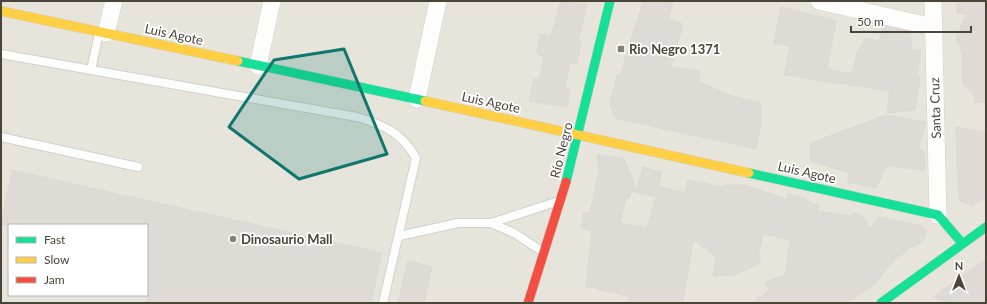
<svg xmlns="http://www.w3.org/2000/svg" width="987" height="304" font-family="Lato,sans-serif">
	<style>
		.residential { fill: #e7e4dc; fill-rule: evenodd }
		.building { fill: #dedbd6; stroke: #dcd9d4; fill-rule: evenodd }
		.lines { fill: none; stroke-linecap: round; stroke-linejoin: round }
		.lane-casing { stroke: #d2d0cb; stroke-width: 10 }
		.street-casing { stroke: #d2d0cb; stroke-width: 18 }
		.fast-casing { stroke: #d3cfc5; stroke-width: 10 }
		.slow-casing { stroke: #d3cfc5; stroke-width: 10 }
		.jam-casing { stroke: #d3cfc5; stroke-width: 10 }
		.lane { stroke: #fdfdfc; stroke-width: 8 }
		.street { stroke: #fdfdfc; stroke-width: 17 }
		.fast { stroke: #16e098; stroke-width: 9 }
		.slow { stroke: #ffcf43; stroke-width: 9 }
		.jam { stroke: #f24e42; stroke-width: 9 }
		.marked { fill: #0f766e; fill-opacity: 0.2; stroke: #0f766e; stroke-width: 3; stroke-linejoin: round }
		.poi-dot { fill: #868178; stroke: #fff; stroke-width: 1.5 }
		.labels { text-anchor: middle; stroke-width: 3.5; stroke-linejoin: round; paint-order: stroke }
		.street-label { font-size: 13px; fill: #4b4439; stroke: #fff }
		.poi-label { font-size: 13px; font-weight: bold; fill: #4b4439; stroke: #fff; text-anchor: start }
	</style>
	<rect width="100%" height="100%" fill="#f4f2ee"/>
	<path class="residential" d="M1,1H986V303H1ZM9,225H147V295H9Z"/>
	<g class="building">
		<polygon points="561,1 587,5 578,41 581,41 577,63 570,63 565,89 570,90 567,107 529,101 534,79 539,80 544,58 537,53 540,34 551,36"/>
		<polygon points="643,1 673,1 669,19 683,24 671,67 700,71 699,82 723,92 724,94 761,103 761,124 756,149 615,118 610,104 617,75 620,76"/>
		<polygon points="957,1 986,1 986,102 975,103 973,93 963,84 962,53 956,38 967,14 957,14"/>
		<polygon points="781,7 836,21 827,69 852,74 858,50 866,38 879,42 883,26 908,31 912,41 911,49 921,51 917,77 920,78 915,110 887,113 890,91 784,75 790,46 774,44"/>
		<polygon points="885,115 926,122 918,150 924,152 925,170 886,166 876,188 847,182 850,173 810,161 811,143"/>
		<polygon points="956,127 986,132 986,198 972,206 959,200"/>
		<path d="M597,154L624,159L637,190L643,167L662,172L658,186L685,193L688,180L722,187L723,185H744L787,199L788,194L805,198V200L819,206L817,211L852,216L853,213L862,215L870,228L879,217L922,226L926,230L925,237L921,243L909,248L888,267L876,283L847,303H751L770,290L764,283L785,275L790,240L763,234L758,255L761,258L759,264L734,275L713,276L716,256L693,240L683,303H628L629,297L586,286L592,230L581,228L584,212L590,213L599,171ZM631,191L656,197L647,228L620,223L626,198L630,197Z"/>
		<polygon points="12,170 382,253 371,303 147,303 147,225 1,225"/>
		<polygon points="986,259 986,303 948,303 933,297"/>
		<polygon points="408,261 432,267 424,303 398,303"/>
	</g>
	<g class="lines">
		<defs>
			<g id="lane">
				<path d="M1,54L357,117C384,125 402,133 416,158L383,303"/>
				<polyline points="91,70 99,33"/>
				<polyline points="1,137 138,167"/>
				<polyline points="491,223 514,233 543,252"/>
				<polyline points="399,236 458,223 491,223 559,201"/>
			</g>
			<g id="street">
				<polyline points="819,1 933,27"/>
				<polyline points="933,1 938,215"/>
				<polyline points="106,33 114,1"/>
				<polyline points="258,66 272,1"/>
				<polyline points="417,99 438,1"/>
			</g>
			<g id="fast">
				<polyline points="238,61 425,101"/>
				<polyline points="749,173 938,215 962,243"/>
				<polyline points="566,182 610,1"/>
				<polyline points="881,303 986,227"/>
			</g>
			<g id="slow">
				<polyline points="1,11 238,61"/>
				<polyline points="425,101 749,173"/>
			</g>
			<polyline id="jam" points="528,303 566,182"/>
		</defs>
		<use href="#lane" class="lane-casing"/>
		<use href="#street" class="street-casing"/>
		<use href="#fast" class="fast-casing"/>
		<use href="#slow" class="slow-casing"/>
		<use href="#jam" class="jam-casing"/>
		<use href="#lane" class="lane"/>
		<use href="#street" class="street"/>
		<use href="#fast" class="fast"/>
		<use href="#slow" class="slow"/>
		<use href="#jam" class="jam"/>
	</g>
	<path class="marked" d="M344,49L387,154L299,179L229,127L274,60Z"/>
	<g class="poi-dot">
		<rect x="617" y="45" width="8" height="8" rx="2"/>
		<circle cx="233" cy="239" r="4"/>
	</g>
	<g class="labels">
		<g class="street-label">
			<text transform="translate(174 34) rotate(12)" y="5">Luis Agote</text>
			<text transform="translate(491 102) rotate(12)" y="5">Luis Agote</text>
			<text transform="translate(935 108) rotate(-92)" y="5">Santa Cruz</text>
			<text transform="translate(561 150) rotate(-76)" y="5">Río Negro</text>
			<text transform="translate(807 172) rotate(13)" y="5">Luis Agote</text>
		</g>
		<g class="poi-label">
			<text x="629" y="54">Rio Negro 1371</text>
			<text x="241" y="244">Dinosaurio Mall</text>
		</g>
	</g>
	<rect width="987" height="304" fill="none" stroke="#4b4439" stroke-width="4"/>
	<rect x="8" y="224" width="140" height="72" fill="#ffffff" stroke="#b7b4b0"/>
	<rect x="16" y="237" width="20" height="6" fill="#16e098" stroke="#b7b4b0"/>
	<text x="44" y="244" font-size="12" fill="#4b4439">Fast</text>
	<rect x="16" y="257" width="20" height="6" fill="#ffcf43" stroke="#b7b4b0"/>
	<text x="44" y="264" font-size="12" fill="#4b4439">Slow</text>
	<rect x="16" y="277" width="20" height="6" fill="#f24e42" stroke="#b7b4b0"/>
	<text x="44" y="284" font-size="12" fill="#4b4439">Jam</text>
	<g transform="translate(959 276)" stroke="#ffffff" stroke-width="3" paint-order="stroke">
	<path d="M0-3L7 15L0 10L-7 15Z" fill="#4b4439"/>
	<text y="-6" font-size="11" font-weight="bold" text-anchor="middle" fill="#4b4439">N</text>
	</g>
	<path d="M851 26v6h120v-6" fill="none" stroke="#4b4439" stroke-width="2"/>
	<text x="857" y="26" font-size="12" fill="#4b4439" stroke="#ffffff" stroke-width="3" paint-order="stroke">50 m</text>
</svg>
